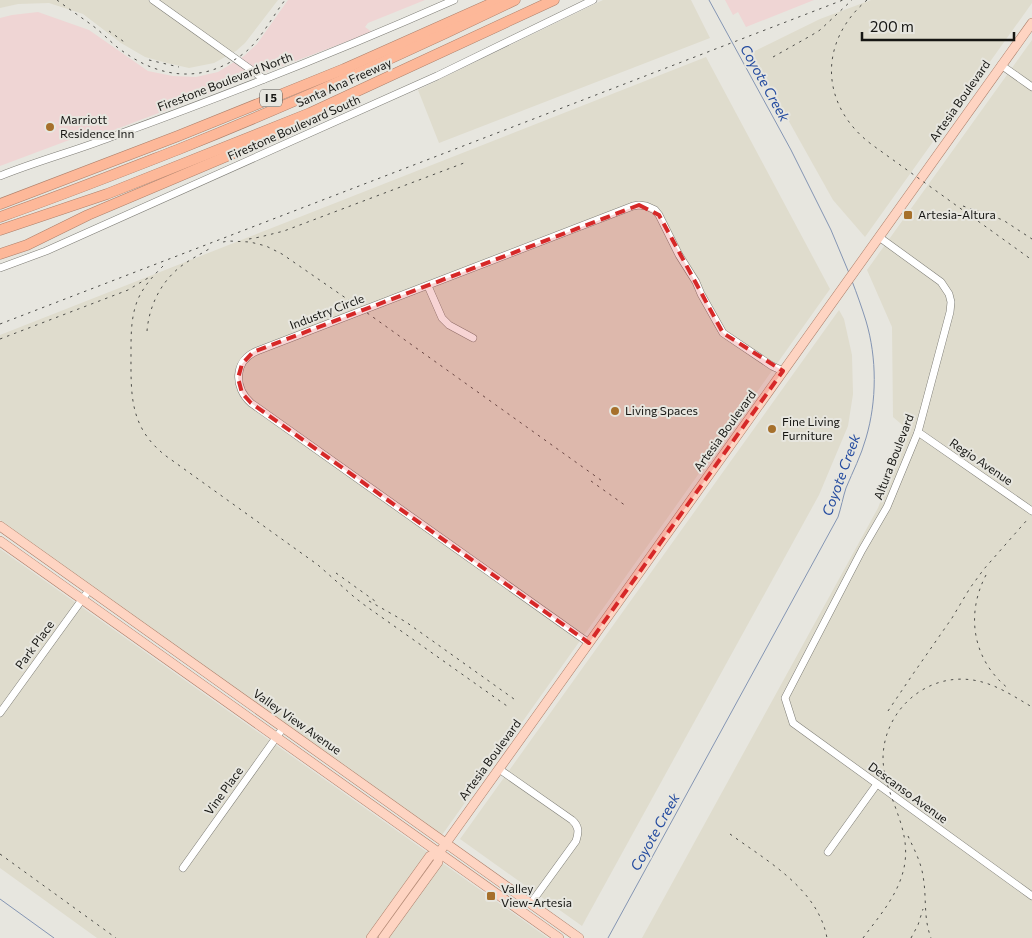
<svg xmlns="http://www.w3.org/2000/svg" width="1032" height="938" font-family="Commissioner,sans-serif">
	<style>
		.commercial { fill: #efd5d4 }
		.built { fill: #dfdccd }
		.lines { fill: none; stroke-linecap: round; stroke-linejoin: round }
		.stream { stroke: #8495b3; stroke-width: 1 }
		.minor-casing { stroke: #7e7d76; stroke-width: 8 }
		.major-casing { stroke: #ac7f6a; stroke-width: 10 }
		.highway-casing { stroke: #ac7f6a; stroke-width: 11 }
		.minor { stroke: #fff; stroke-width: 7 }
		.major { stroke: #fed4c2; stroke-width: 9 }
		.highway { stroke: #fdb899; stroke-width: 10 }
		.rail { stroke: #4f4f4b; stroke-width: 1; stroke-dasharray: 2.5 5; stroke-linecap: butt }
		.marked { fill: #d62828; fill-opacity: 0.2; stroke: #d62828; stroke-width: 4; stroke-dasharray: 10 6; stroke-linejoin: round }
		.poi-dot { fill: #a6702b; stroke: #e7e6df; stroke-width: 2 }
		.labels { text-anchor: middle; stroke-width: 4; stroke-linejoin: round; paint-order: stroke }
		.shield { fill: #e7e6df; stroke: #555450; stroke-width: 1 }
		.shield-label { font-size: 11px; font-weight: bold; fill: #161613 }
		.street-label { font-size: 12px; fill: #161613; stroke: #e7e6df }
		.poi-label { font-size: 12px; fill: #161613; stroke: #e7e6df; text-anchor: start }
		.water-label { font-size: 14px; font-style: italic; fill: #254ca0; stroke: #e7e6df }
	</style>
	<rect width="100%" height="100%" fill="#e7e6df"/>
	<g class="commercial">
		<polygon points="288,0 425,0 368,23 365,27 372,32 114,130 80,136 0,166 0,18 12,15 38,12 89,30 148,71 173,76 196,77 218,72 244,56 257,44"/>
		<polygon points="725,0 814,0 746,27 738,12 733,15"/>
	</g>
	<g class="built">
		<polygon points="0,0 278,0 245,43 236,51 214,63 189,68 167,63 145,57 121,43 83,14 49,3 18,4 0,8"/>
		<polygon points="603,0 691,0 710,38 439,143 418,90"/>
		<polygon points="871,0 1032,0 1032,3 865,237 833,200 758,66 753,52 820,19"/>
		<polygon points="1032,40 1032,938 642,938 878,508 907,429 893,417 892,327 867,270"/>
		<polygon points="706,57 830,289 442,835 68,570 0,520 0,335"/>
		<polygon points="839,310 844,319 852,355 853,394 848,426 819,495 582,926 460,839"/>
		<polygon points="0,549 548,938 97,938 0,868"/>
	</g>
	<g class="lines">
		<g class="stream">
			<polyline points="709,0 791,150 831,230 849,273"/>
			<polyline points="0,899 54,938"/>
			<path d="M608,938L838,517C841,508 843,497 846,488C853,471 861,456 866,438C877,401 877,358 866,321C862,308 857,294 852,281"/>
		</g>
		<defs>
			<g id="minor">
				<polyline points="153,0 264,79"/>
				<polyline points="1001,65 1032,87"/>
				<path d="M0,176C37,161 75,151 111,137C227,95 341,50 454,0"/>
				<polyline points="879,237 941,282 949,294 951,302 950,312 918,432 887,507 862,550 785,698 793,723 1032,896"/>
				<polyline points="0,268 46,251 437,76 593,0"/>
				<polyline points="428,286 442,318 449,325 473,338"/>
				<polyline points="918,432 1032,511"/>
				<path d="M589,643L251,403C234,388 233,361 257,351L633,206L639,205L646,206L655,210L659,215L679,255L696,282L701,294L723,333L772,366L783,371"/>
				<polyline points="0,713 89,590"/>
				<path d="M499,769L572,820C579,826 579,832 576,841L531,903"/>
				<polyline points="828,852 877,784"/>
				<polyline points="183,868 283,728"/>
			</g>
			<g id="major">
				<polyline points="0,526 579,938"/>
				<polyline points="0,541 559,938"/>
				<polyline points="371,938 430,856 439,853 446,843 1032,23"/>
				<polyline points="383,938 438,862 439,853"/>
			</g>
			<g id="highway">
				<polyline points="0,204 178,136 344,69 499,0"/>
				<path d="M0,217C60,196 118,173 177,150C291,104 404,54 515,0"/>
				<polyline points="0,230 107,194 310,113 554,0"/>
				<polyline points="0,254 27,245 88,215 291,129 302,120"/>
			</g>
		</defs>
		<use href="#minor" class="minor-casing"/>
		<use href="#major" class="major-casing"/>
		<use href="#highway" class="highway-casing"/>
		<use href="#minor" class="minor"/>
		<use href="#major" class="major"/>
		<use href="#highway" class="highway"/>
		<g class="rail">
			<path d="M57,0C70,10 84,19 97,29C104,35 110,41 117,47C144,68 175,80 209,71C223,67 238,59 249,49C263,35 273,16 285,0"/>
			<path d="M867,0C818,42 820,105 871,144L1032,260"/>
			<polyline points="109,31 127,44"/>
			<polyline points="773,57 812,35 820,30 852,0"/>
			<polyline points="149,60 179,67"/>
			<polyline points="963,206 1003,220 1032,239"/>
			<polyline points="249,239 260,237 284,231 464,163"/>
			<polyline points="223,242 229,241 250,242 266,246 282,254 363,310 605,483"/>
			<path d="M163,266C153,276 144,286 138,299C131,316 131,334 131,352C131,395 129,427 166,456L318,565L353,596L363,604L507,706"/>
			<polyline points="0,324 843,0"/>
			<path d="M147,331C149,307 160,283 180,267C189,260 199,255 209,249"/>
			<polyline points="0,339 128,290 148,278"/>
			<polyline points="591,481 626,506"/>
			<polyline points="336,573 375,601"/>
			<path d="M986,575C965,615 973,661 1009,689"/>
			<polyline points="369,601 406,622 514,699"/>
			<polyline points="888,711 913,674 952,618 970,588 984,569 1027,520"/>
			<path d="M730,834C767,861 818,889 827,938"/>
			<path d="M908,836C914,849 921,862 923,876C927,898 923,917 931,938"/>
			<polyline points="0,854 116,938"/>
			<path d="M863,938C880,915 901,892 905,862C910,824 884,795 883,759C883,709 929,670 978,681C997,685 1015,697 1032,707"/>
			<polyline points="911,938 918,925 923,909"/>
		</g>
	</g>
	<path class="marked" d="M639,205L659,215L723,333L783,371L589,643L251,403L242,393L238,378L242,364L253,352Z"/>
	<g class="poi-dot">
		<circle cx="50" cy="127" r="5"/>
		<rect x="903" y="210" width="10" height="10" rx="2.5"/>
		<circle cx="615" cy="411" r="5"/>
		<circle cx="772" cy="429" r="5"/>
		<rect x="486" y="891" width="10" height="10" rx="2.5"/>
	</g>
	<g class="labels">
		<rect class="shield" x="260" y="89.5" width="22" height="17" rx="4"/>
		<g class="shield-label">
			<text x="271" y="102">I 5</text>
		</g>
		<g class="street-label">
			<text transform="translate(225 82) rotate(-21)" y="4">Firestone Boulevard North</text>
			<text transform="translate(344 83) rotate(-24)" y="4">Santa Ana Freeway</text>
			<text transform="translate(960 101) rotate(-55)" y="4">Artesia Boulevard</text>
			<text transform="translate(294 128) rotate(-24)" y="4">Firestone Boulevard South</text>
			<text transform="translate(327 312) rotate(-21)" y="4">Industry Circle</text>
			<text transform="translate(725 431) rotate(-54)" y="4">Artesia Boulevard</text>
			<text transform="translate(894 457) rotate(-69)" y="4">Altura Boulevard</text>
			<text transform="translate(981 462) rotate(34)" y="4">Regio Avenue</text>
			<text transform="translate(35 645) rotate(-54)" y="4">Park Place</text>
			<text transform="translate(297 722) rotate(35)" y="4">Valley View Avenue</text>
			<text transform="translate(490 760) rotate(-54)" y="4">Artesia Boulevard</text>
			<text transform="translate(224 791) rotate(-54)" y="4">Vine Place</text>
			<text transform="translate(908 793) rotate(36)" y="4">Descanso Avenue</text>
		</g>
		<g class="poi-label">
			<text x="60" y="124">Marriott<tspan x="60" dy="14">Residence Inn</tspan></text>
			<text x="918" y="219">Artesia-Altura</text>
			<text x="625" y="415">Living Spaces</text>
			<text x="782" y="426">Fine Living<tspan x="782" dy="14">Furniture</tspan></text>
			<text x="501" y="893">Valley<tspan x="501" dy="14">View-Artesia</tspan></text>
		</g>
		<g class="water-label">
			<text transform="translate(765 83) rotate(61)" y="5">Coyote Creek</text>
			<text transform="translate(841 475) rotate(-70)" y="5">Coyote Creek</text>
			<text transform="translate(655 832) rotate(-61)" y="5">Coyote Creek</text>
		</g>
	</g>
	<path d="M862 32v8h152v-8" fill="none" stroke="#161613" stroke-width="2.5"/>
	<text x="870" y="32" font-size="15" fill="#161613" stroke="#e7e6df" stroke-width="4" paint-order="stroke">200 m</text>
</svg>
